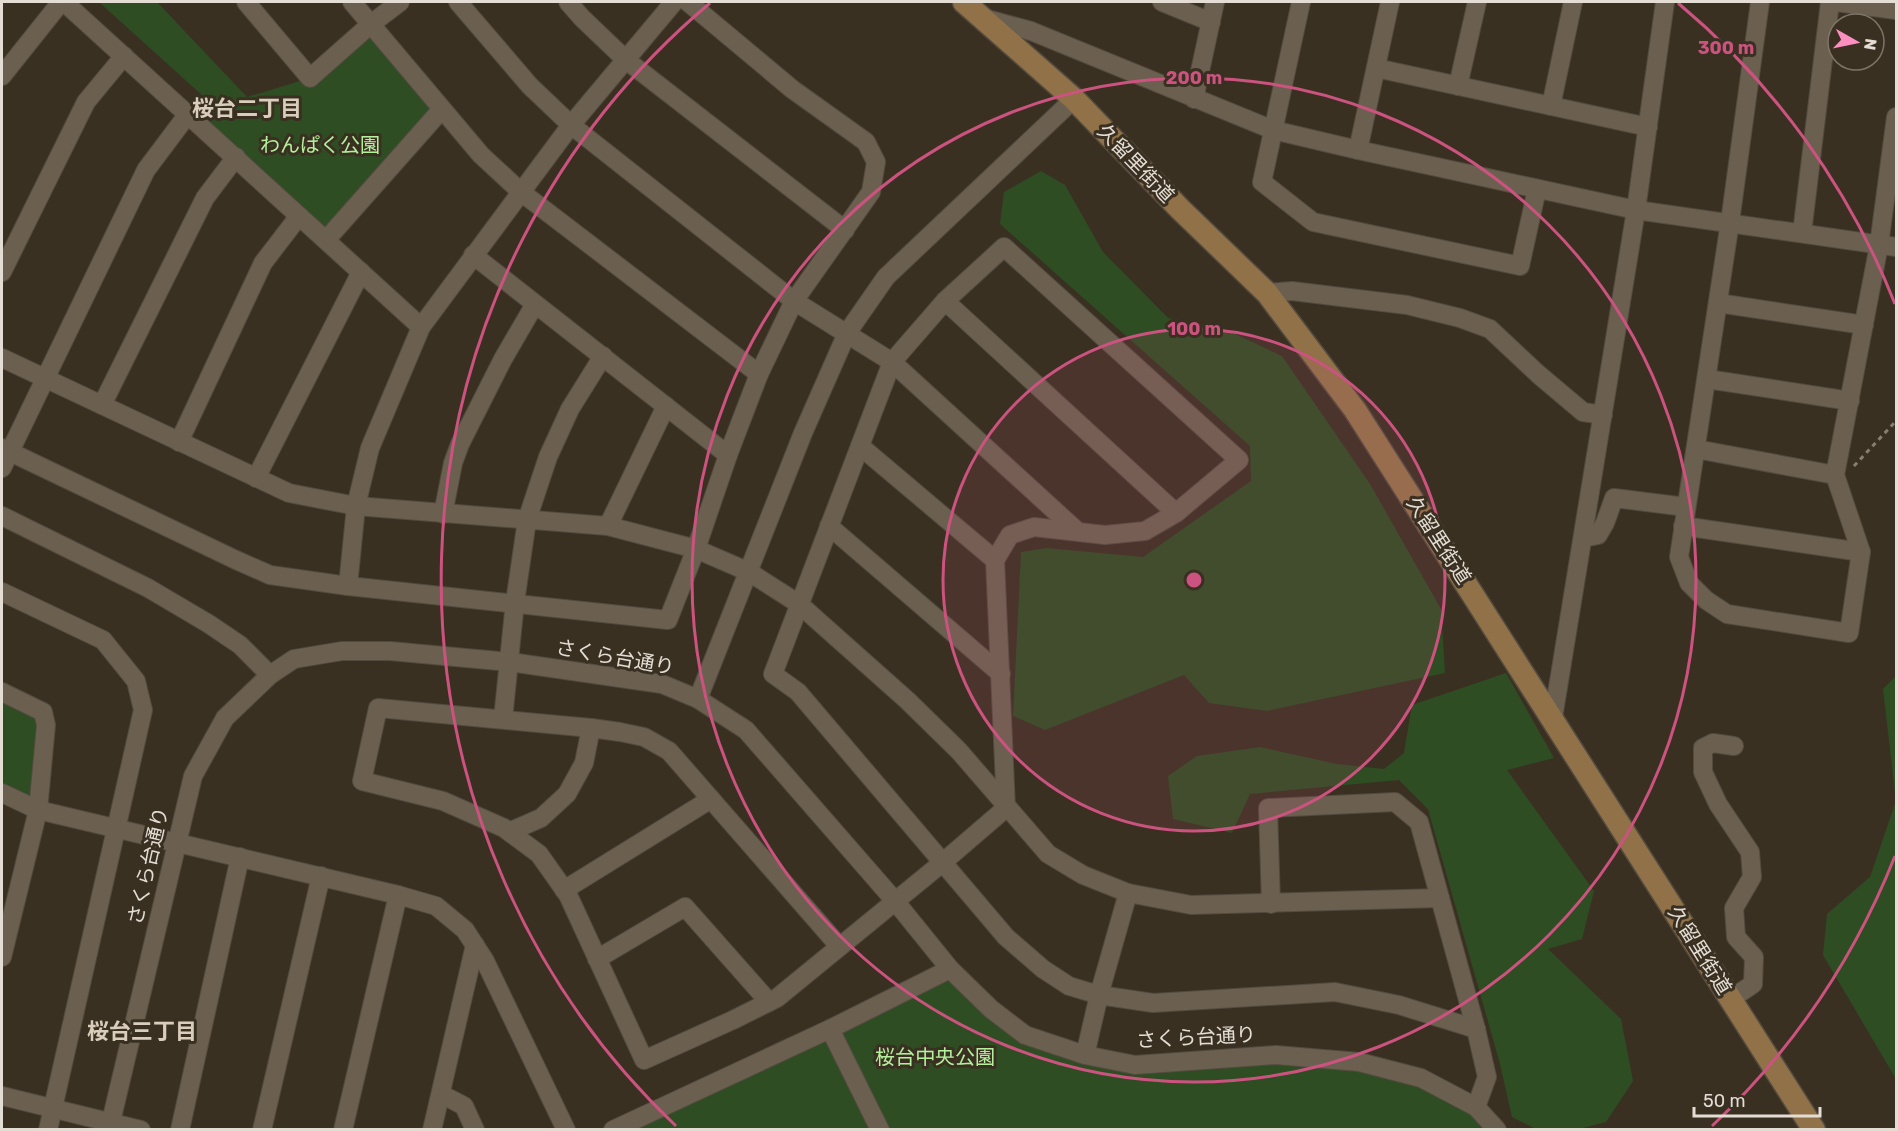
<svg xmlns="http://www.w3.org/2000/svg" width="1898" height="1131" font-family="Rubik,'Noto Sans JP',sans-serif">
	<style>
		.green { fill: #2f4d23 }
		.lines { fill: none; stroke-linecap: round; stroke-linejoin: round }
		.minor-casing { stroke: #534b3f; stroke-width: 20 }
		.major-casing { stroke: #534b3f; stroke-width: 25 }
		.path { stroke: #877e73; stroke-width: 3; stroke-dasharray: 4.5 4.5; stroke-linecap: butt }
		.minor { stroke: #6b6050; stroke-width: 18 }
		.major { stroke: #907148; stroke-width: 22 }
		.ring { fill: none; stroke: #cc537f; stroke-width: 3 }
		.labels { text-anchor: middle; stroke-width: 6; stroke-linejoin: round; paint-order: stroke }
		.park-label { font-size: 20px; fill: #b2f09b; stroke: #3a3022 }
		.street-label { font-size: 20px; fill: #e3ddd4; stroke: #3a3022 }
		.quarter-label { font-size: 22px; font-weight: bold; fill: #d9cdbc; stroke: #3a3022 }
		.centre { fill: #cc537f; stroke: #3a3022; stroke-width: 3 }
		.ring-label { font-size: 18px; text-anchor: middle; font-weight: bold; fill: #cc537f; stroke: #3a3022; stroke-width: 6; stroke-linejoin: round; paint-order: stroke }
	</style>
	<rect width="100%" height="100%" fill="#3a3022"/>
	<g class="green">
		<polygon points="99,2 157,2 247,97 310,78 371,24 442,109 326,240 188,114 214,106"/>
		<polygon points="1041,171 1065,185 1103,252 1168,318 1220,327 1282,356 1370,484 1441,609 1445,673 1267,711 1209,703 1184,675 1045,730 1013,716 1021,552 1047,548 1143,557 1251,481 1250,446 1000,224 1004,192"/>
		<polygon points="1506,673 1554,758 1507,770 1594,891 1582,939 1548,949 1621,1019 1633,1081 1606,1122 1579,1129 1536,1129 1512,1117 1500,1064 1428,809 1399,780 1250,794 1232,833 1173,819 1168,776 1197,756 1260,747 1337,764 1384,769 1404,753 1412,705"/>
		<polygon points="1896,676 1896,1079 1823,955 1827,914 1870,877 1896,801 1883,689"/>
		<polygon points="2,692 43,712 38,810 2,792"/>
		<polygon points="950,969 1025,1035 1135,1065 1276,1055 1421,1078 1497,1129 633,1130"/>
	</g>
	<g class="lines">
		<defs>
			<g id="minor">
				<polyline points="64,2 421,327"/>
				<polyline points="246,2 310,78 371,24 400,2"/>
				<polyline points="352,2 481,155 521,192 759,374"/>
				<polyline points="458,2 530,86 571,125 794,301 892,362 1077,531"/>
				<polyline points="568,2 582,18 626,60 845,230"/>
				<polyline points="688,2 792,89 866,142 876,162 871,192 794,301 759,374 728,455"/>
				<polyline points="1162,2 1211,22"/>
				<polyline points="1301,2 1262,182 1313,222 1520,266 1537,189"/>
				<polyline points="1760,2 1730,222 1679,557 1689,583 1706,600 1727,614 1849,633 1861,552 1835,475 1879,245 1896,117"/>
				<polyline points="1836,2 1896,10"/>
				<polyline points="983,18 1031,31 1273,130 1358,150 1636,210 1896,247"/>
				<polyline points="1376,68 1648,127"/>
				<polyline points="2,76 61,2"/>
				<polyline points="1458,86 1477,2"/>
				<polyline points="1194,99 1215,2"/>
				<polyline points="1551,106 1573,2"/>
				<polyline points="1358,150 1390,2"/>
				<polyline points="1802,233 1830,2"/>
				<polyline points="326,240 442,109"/>
				<polyline points="2,272 86,102 124,56"/>
				<polyline points="1267,293 1292,291 1407,305 1460,318 1490,329 1538,374 1583,412 1603,415"/>
				<polyline points="945,301 1176,513"/>
				<polyline points="1718,303 1864,325"/>
				<polyline points="2,358 289,493 356,506 608,526 696,549 749,572 799,604 908,701 959,751 1048,854 1083,875 1128,893 1191,905 1440,898"/>
				<polyline points="1707,379 1850,401"/>
				<polyline points="102,405 205,198 236,157"/>
				<polyline points="179,442 263,263 299,216"/>
				<polyline points="860,446 995,560"/>
				<polyline points="2,448 236,560 270,575 348,586 668,620 696,549 728,455 473,255"/>
				<polyline points="1696,449 1835,475"/>
				<polyline points="2,468 146,170 188,114"/>
				<polyline points="256,478 361,272"/>
				<polyline points="443,514 453,463 460,444 503,359 535,304"/>
				<polyline points="2,516 148,588 209,624 240,645 270,675"/>
				<polyline points="608,526 666,406"/>
				<polyline points="829,526 1001,674"/>
				<polyline points="1683,526 1861,552"/>
				<polyline points="1583,538 1598,535 1605,523 1614,498 1686,507"/>
				<polyline points="348,586 356,506 370,448 421,327 571,125 674,2"/>
				<polyline points="2,592 103,640 136,681 143,710 48,1130"/>
				<polyline points="2,692 43,712 46,725 38,810 2,957"/>
				<polyline points="698,699 803,433 847,333 886,277 1074,99"/>
				<polyline points="1553,718 1636,210 1665,2"/>
				<polyline points="503,719 515,602 527,520 548,457 570,409 603,356"/>
				<polyline points="2,793 38,810 398,895 436,906 465,930 485,961 566,1130"/>
				<polyline points="509,832 541,818 567,794 584,763 591,728"/>
				<polyline points="564,890 711,799"/>
				<polyline points="1271,904 1268,808 1395,802 1419,822 1476,1029 1487,1077 1476,1107"/>
				<polyline points="839,946 669,751 644,737 620,732 591,728 378,708 362,781 443,801 504,828 539,854 568,895 644,1060 733,1020 777,998 942,863 1006,808 995,560 1010,535 1034,527 1105,535 1145,531 1176,513 1239,460 1004,247 945,301 892,362 773,674 798,692 1006,937 1043,969 1069,986 1099,995 1153,1003 1335,992 1399,1005 1476,1029"/>
				<polyline points="597,959 685,907 769,1002"/>
				<polyline points="1731,999 1753,984 1754,957 1736,937 1734,908 1752,877 1750,852 1718,804 1703,772 1703,748 1713,743 1734,746"/>
				<polyline points="830,1029 880,1130"/>
				<polyline points="1085,1055 1099,995 1128,893"/>
				<polyline points="441,1094 464,1106 475,1130"/>
				<polyline points="2,1096 141,1130"/>
				<polyline points="109,1130 193,776 225,718 270,675 294,659 342,651 390,651 510,662 662,684 698,699 746,730 895,901 950,969 991,1009 1025,1035 1085,1055 1135,1065 1276,1055 1359,1062 1421,1078 1476,1107 1497,1130"/>
				<polyline points="180,1130 240,857"/>
				<polyline points="262,1130 321,876"/>
				<polyline points="343,1130 398,895"/>
				<polyline points="432,1130 475,945"/>
				<polyline points="613,1130 830,1029 950,969"/>
			</g>
			<polyline id="major" points="964,2 1074,99 1180,209 1267,293 1355,410 1814,1130"/>
		</defs>
		<use href="#minor" class="minor-casing"/>
		<use href="#major" class="major-casing"/>
		<polyline class="path" points="1854,466 1896,421"/>
		<use href="#minor" class="minor"/>
		<use href="#major" class="major"/>
	</g>
	<circle cx="1194" cy="580" r="251" fill="#cc537f" fill-opacity=".12"/>
	<g class="ring">
		<circle cx="1194" cy="580" r="251"/>
		<circle cx="1194" cy="580" r="502"/>
		<path d="M1895 856A753 753 0 0 1 1712 1126M676 1126A753 753 0 0 1 710 3M1678 3A753 753 0 0 1 1895 304"/>
	</g>
	<g class="labels">
		<g class="park-label">
			<text x="320" y="152">わんぱく公園</text>
			<text x="935" y="1064">桜台中央公園</text>
		</g>
		<g class="street-label">
			<text transform="translate(1136 163) rotate(46)" y="7">久留里街道</text>
			<text transform="translate(1439 540) rotate(57)" y="7">久留里街道</text>
			<text transform="translate(615 657) rotate(10)" y="7">さくら台通り</text>
			<text transform="translate(148 866) rotate(-77)" y="7">さくら台通り</text>
			<text transform="translate(1700 950) rotate(58)" y="7">久留里街道</text>
			<text transform="translate(1196 1037) rotate(-3)" y="7">さくら台通り</text>
		</g>
		<g class="quarter-label">
			<text x="247" y="116">桜台二丁目</text>
			<text x="142" y="1039">桜台三丁目</text>
		</g>
	</g>
	<circle cx="1194" cy="580" r="9" class="centre"/>
	<g class="ring-label">
		<text x="1726" y="54">300 m</text>
		<text x="1194" y="84">200 m</text>
		<text x="1194" y="335">100 m</text>
	</g>
	<rect width="1898" height="1131" fill="none" stroke="#e3ddd4" stroke-width="6"/>
	<g transform="translate(1856 42) rotate(99)"><circle r="28" fill="#3a3022" stroke="#7e7569" stroke-width="1.5"/>
	<path d="M0-4.5L10 22L0 15L-10 22Z" fill="#fd8ec0"/>
	<text y="-9" font-size="16" font-weight="bold" text-anchor="middle" fill="#e3ddd4">N</text>
	</g>
	<path d="M1694 1107v9h126v-9" fill="none" stroke="#e3ddd4" stroke-width="3"/>
	<text x="1703" y="1107" font-size="18" fill="#e3ddd4" stroke="#3a3022" stroke-width="4.5" paint-order="stroke">50 m</text>
</svg>
